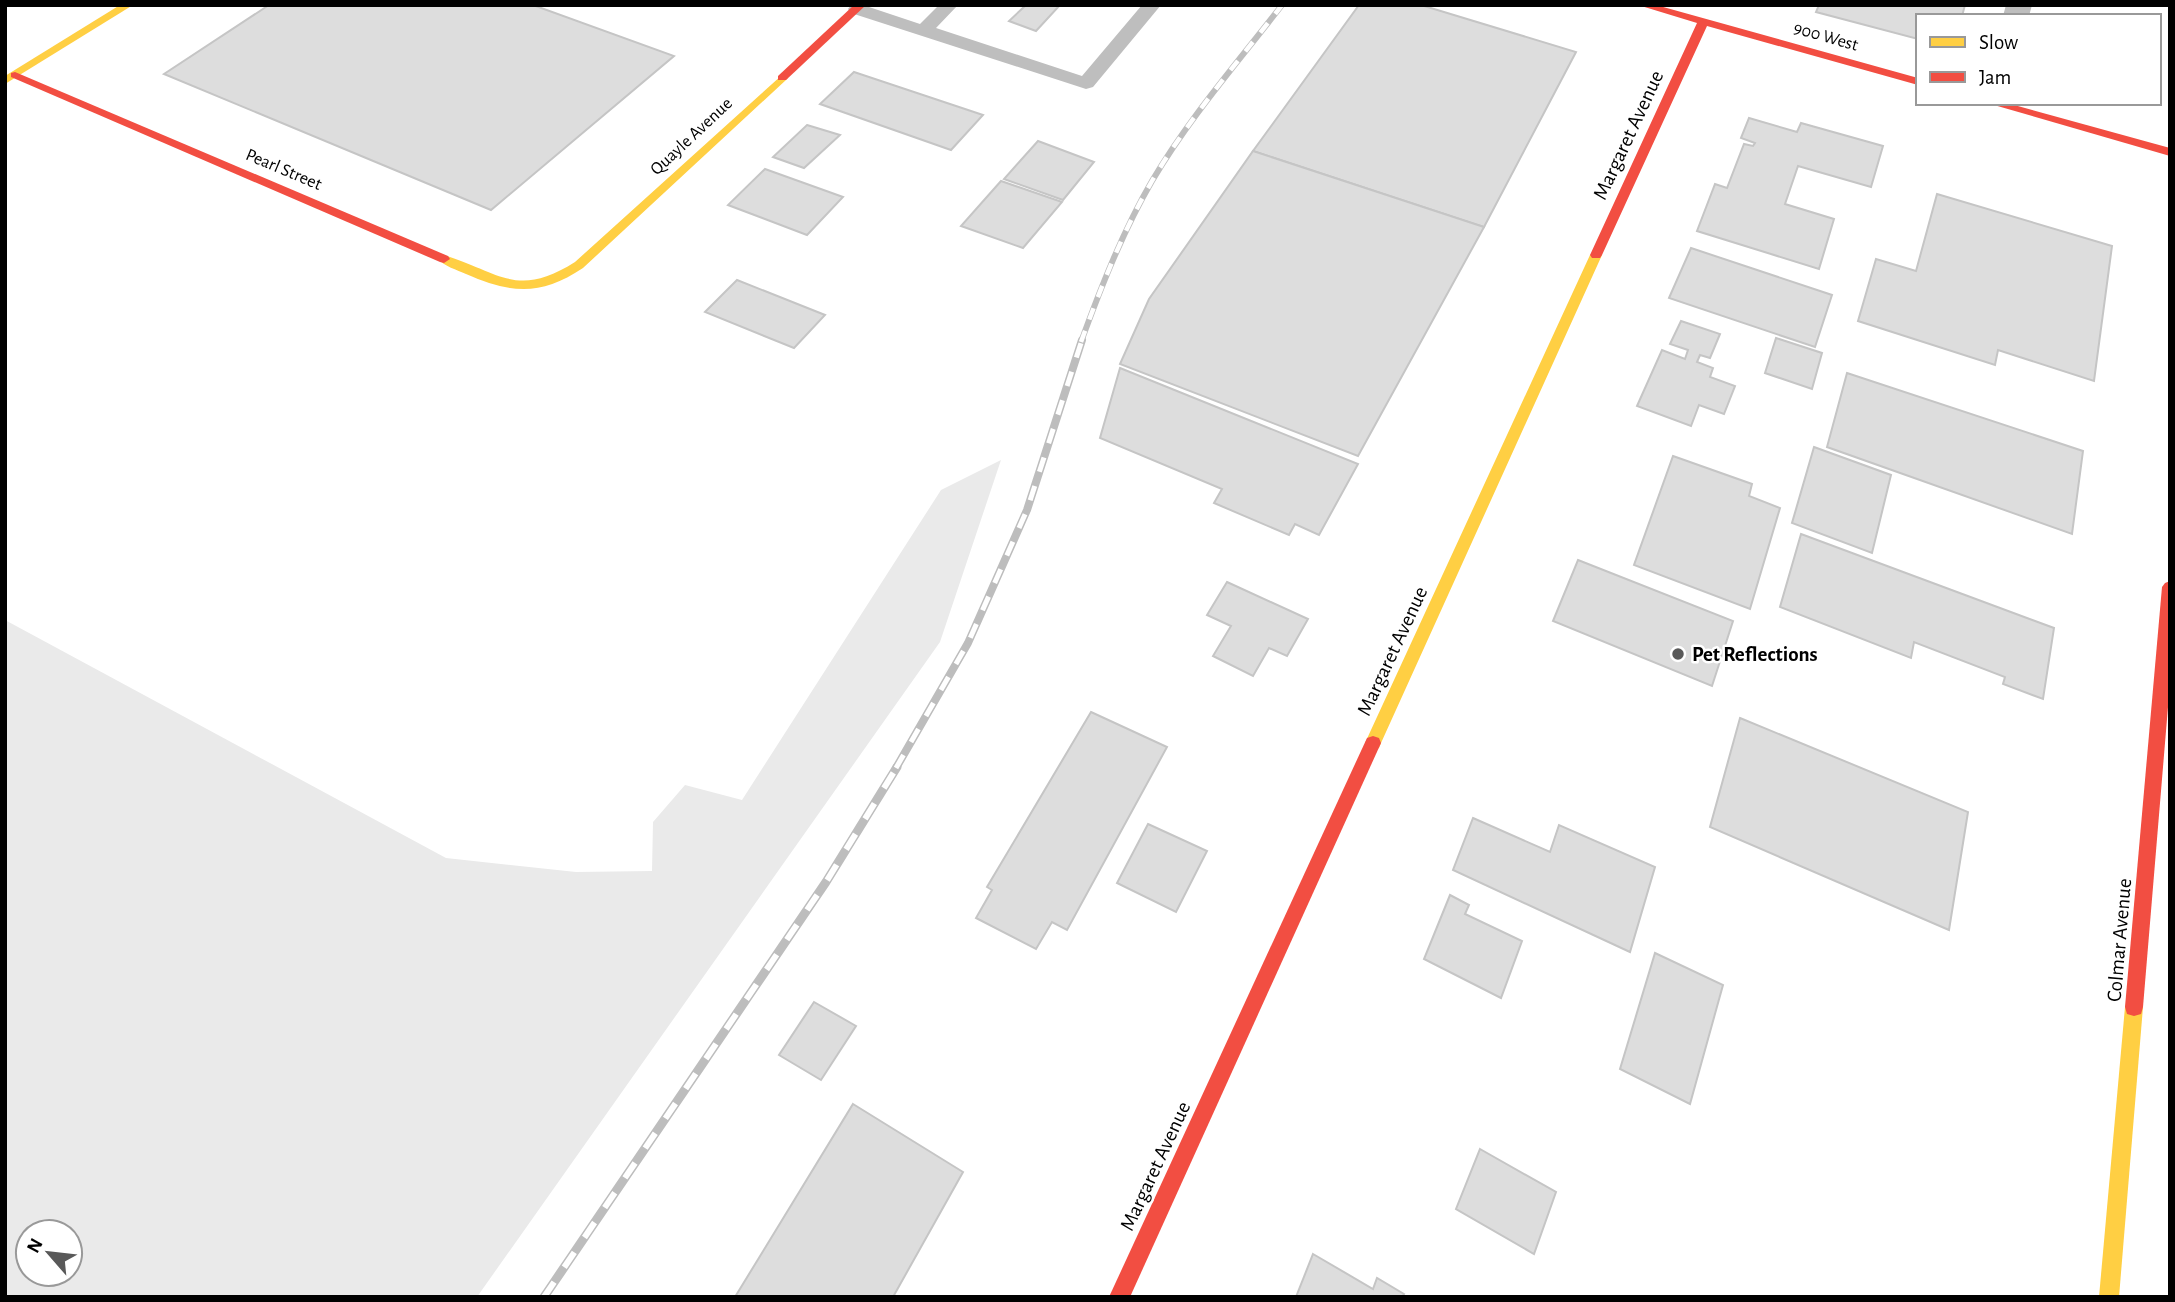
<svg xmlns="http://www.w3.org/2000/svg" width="2175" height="1302" font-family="'Alegreya Sans',sans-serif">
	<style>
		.green { fill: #eaeaea; fill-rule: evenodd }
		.building { fill: #ddd; stroke: #c5c5c5; stroke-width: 2 }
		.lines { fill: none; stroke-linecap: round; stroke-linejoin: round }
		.lane { fill: #bebebe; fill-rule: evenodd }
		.street { fill: #bebebe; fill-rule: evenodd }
		.slow { fill: #ffcf43; fill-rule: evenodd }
		.jam { fill: #f24e42; fill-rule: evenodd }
		.rail-far2-casing { stroke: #bdbdbd; stroke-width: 6 }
		.rail-far1-casing { stroke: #bdbdbd; stroke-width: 8 }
		.rail-casing { stroke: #bdbdbd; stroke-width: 9 }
		.rail-far2 { stroke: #fff; stroke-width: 4.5; stroke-dasharray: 12; stroke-linecap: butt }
		.rail-far1 { stroke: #fff; stroke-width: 5; stroke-dasharray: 15; stroke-linecap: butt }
		.rail { stroke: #fff; stroke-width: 6; stroke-dasharray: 18; stroke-linecap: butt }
		.poi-dot { fill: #595959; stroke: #fff; stroke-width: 2.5 }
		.labels { text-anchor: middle; stroke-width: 5; stroke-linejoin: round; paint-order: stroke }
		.far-street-label { font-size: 18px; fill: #000; stroke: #fff }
		.street-label { font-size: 21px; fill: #000; stroke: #fff }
		.poi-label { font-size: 21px; font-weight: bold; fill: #000; stroke: #fff; text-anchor: start }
	</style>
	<rect width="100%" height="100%" fill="#fff"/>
	<path class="green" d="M1001,460L940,642L477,1297H5V620L446,858L576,872L652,871L653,822L685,785L742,800L941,490ZM28,1232H70V1274H28Z"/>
	<g class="building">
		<polygon points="269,5 533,5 674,56 491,210 164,74"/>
		<polygon points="1026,5 1060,5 1036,31 1009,21"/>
		<polygon points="1359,5 1421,5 1576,52 1484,227 1253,151"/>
		<polygon points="1819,5 1965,5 1962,16 1918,16 1918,39 1816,12"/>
		<polygon points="854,72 983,115 951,150 820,104"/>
		<polygon points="1749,118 1797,132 1801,123 1883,146 1871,187 1798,166 1785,204 1834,219 1819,269 1697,231 1715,184 1727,188 1744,144 1753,146 1755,143 1741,138"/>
		<polygon points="807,125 840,135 804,168 773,157"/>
		<polygon points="1038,141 1094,162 1063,200 1004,179"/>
		<polygon points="1253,151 1484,227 1358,456 1120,364 1149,299"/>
		<polygon points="765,169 843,197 807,235 728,205"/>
		<polygon points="1001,181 1062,202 1023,248 961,226"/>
		<polygon points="1937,194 2112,246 2094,381 1998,350 1995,365 1858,321 1876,259 1916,271"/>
		<polygon points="1691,248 1832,295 1815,347 1669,298"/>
		<polygon points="737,280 825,315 794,348 705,312"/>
		<polygon points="1681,321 1720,334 1710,358 1700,355 1697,362 1713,368 1710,377 1735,386 1724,414 1699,405 1691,426 1637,406 1662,350 1685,359 1688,350 1670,344"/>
		<polygon points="1776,338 1822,353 1812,389 1765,373"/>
		<polygon points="1120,368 1358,464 1319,535 1295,524 1289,535 1214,503 1222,489 1100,438"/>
		<polygon points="1847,373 2083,451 2072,534 1827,447"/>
		<polygon points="1814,447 1891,475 1872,553 1792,523"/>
		<polygon points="1673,456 1752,484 1749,496 1780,508 1750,609 1634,565"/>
		<polygon points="1801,534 2054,628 2043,699 2003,684 2005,677 1914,642 1911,658 1780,607"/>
		<polygon points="1578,560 1733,621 1712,686 1553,621"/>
		<polygon points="1227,582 1308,619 1287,656 1269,648 1253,676 1213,656 1231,626 1207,615"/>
		<polygon points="1091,712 1167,747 1067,930 1052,922 1036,949 976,918 992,890 987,887"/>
		<polygon points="1740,718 1968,812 1949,930 1710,827"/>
		<polygon points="1473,818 1550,852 1559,825 1655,867 1630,952 1453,870"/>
		<polygon points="1148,824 1207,851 1176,912 1117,883"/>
		<polygon points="1450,895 1469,905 1465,914 1522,941 1501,998 1424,959"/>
		<polygon points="1655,953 1723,985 1690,1104 1620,1069"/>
		<polygon points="814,1002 856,1026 821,1080 779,1055"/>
		<polygon points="853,1104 963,1172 893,1297 735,1297"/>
		<polygon points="1480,1149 1556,1192 1534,1254 1456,1209"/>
		<polygon points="1313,1254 1373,1289 1377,1278 1404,1294 1402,1297 1296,1297"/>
	</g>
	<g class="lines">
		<polygon class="lane" points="851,5 863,5 920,24 939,5 958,5 936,28 1082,76 1142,5 1161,5 1093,87 1086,89 851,13 848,9"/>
		<polygon class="street" points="2006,5 2032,5 2029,16 2003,16"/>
		<g class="slow">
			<polygon points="120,5 133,5 5,84 5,76"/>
			<path d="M782,75L788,78L786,80L583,268C541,296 512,294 466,274C457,270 444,266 438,259L444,255C499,272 517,299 575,262Z"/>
			<polygon points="1596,251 1602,255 1381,743 1379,748 1373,750 1367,748 1365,743 1590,255"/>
			<polygon points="2134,998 2141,1000 2143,1007 2119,1297 2099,1297 2125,1007 2127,1000"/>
		</g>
		<g class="jam">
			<polygon points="854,5 866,5 786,80 778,80 778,76"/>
			<polygon points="1638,5 1656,5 1918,78 1918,85 1707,26 1602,255 1600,258 1592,258 1590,255 1697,23"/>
			<polygon points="15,72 448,256 450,259 444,263 440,262 11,77 11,73"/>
			<polygon points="1987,103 2007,103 2170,148 2170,156"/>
			<polygon points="2170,581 2170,683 2143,1007 2141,1014 2134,1016 2127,1014 2125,1007 2162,587 2165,583"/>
			<polygon points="1373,736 1379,738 1381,743 1130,1297 1109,1297 1367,738"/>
		</g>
		<defs>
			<path id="rail-far2" d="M1081,342C1101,287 1123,231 1152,181C1189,118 1238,62 1282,5"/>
			<polyline id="rail-far1" points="896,768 968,643 1027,510 1082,340"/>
			<polyline id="rail" points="544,1297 826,882 897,767"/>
		</defs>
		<use href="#rail-far2" class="rail-far2-casing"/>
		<use href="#rail-far1" class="rail-far1-casing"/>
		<use href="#rail" class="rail-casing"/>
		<use href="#rail-far2" class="rail-far2"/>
		<use href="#rail-far1" class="rail-far1"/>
		<use href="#rail" class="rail"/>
	</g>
	<circle class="poi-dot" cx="1678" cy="654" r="7"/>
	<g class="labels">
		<g class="far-street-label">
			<text transform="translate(1826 36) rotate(16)" y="6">900 West</text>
			<text transform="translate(691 136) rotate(-43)" y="6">Quayle Avenue</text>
			<text transform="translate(284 169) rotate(23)" y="6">Pearl Street</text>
		</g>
		<g class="street-label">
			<text transform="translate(1628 135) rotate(-65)" y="7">Margaret Avenue</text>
			<text transform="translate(1392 651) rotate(-65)" y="7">Margaret Avenue</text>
			<text transform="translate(2119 940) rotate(-85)" y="7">Colmar Avenue</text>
			<text transform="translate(1155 1166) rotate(-65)" y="7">Margaret Avenue</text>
		</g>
		<g class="poi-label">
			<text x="1692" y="661">Pet Reflections</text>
		</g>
	</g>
	<rect width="2175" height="1302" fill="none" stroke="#000000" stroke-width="14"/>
	<rect x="1916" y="14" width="245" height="91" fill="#ffffff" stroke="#999999" stroke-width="2"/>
	<rect x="1930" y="37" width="35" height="10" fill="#ffcf43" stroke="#999999" stroke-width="2"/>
	<text x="1979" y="49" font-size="21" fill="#000000">Slow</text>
	<rect x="1930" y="72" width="35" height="10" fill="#f24e42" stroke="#999999" stroke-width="2"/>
	<text x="1979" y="84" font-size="21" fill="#000000">Jam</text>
	<g transform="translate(49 1253) rotate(298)"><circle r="33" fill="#ffffff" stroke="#999999" stroke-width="2"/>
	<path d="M0-5L12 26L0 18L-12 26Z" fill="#595959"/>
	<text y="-10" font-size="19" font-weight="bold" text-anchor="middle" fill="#000000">N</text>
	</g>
</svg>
